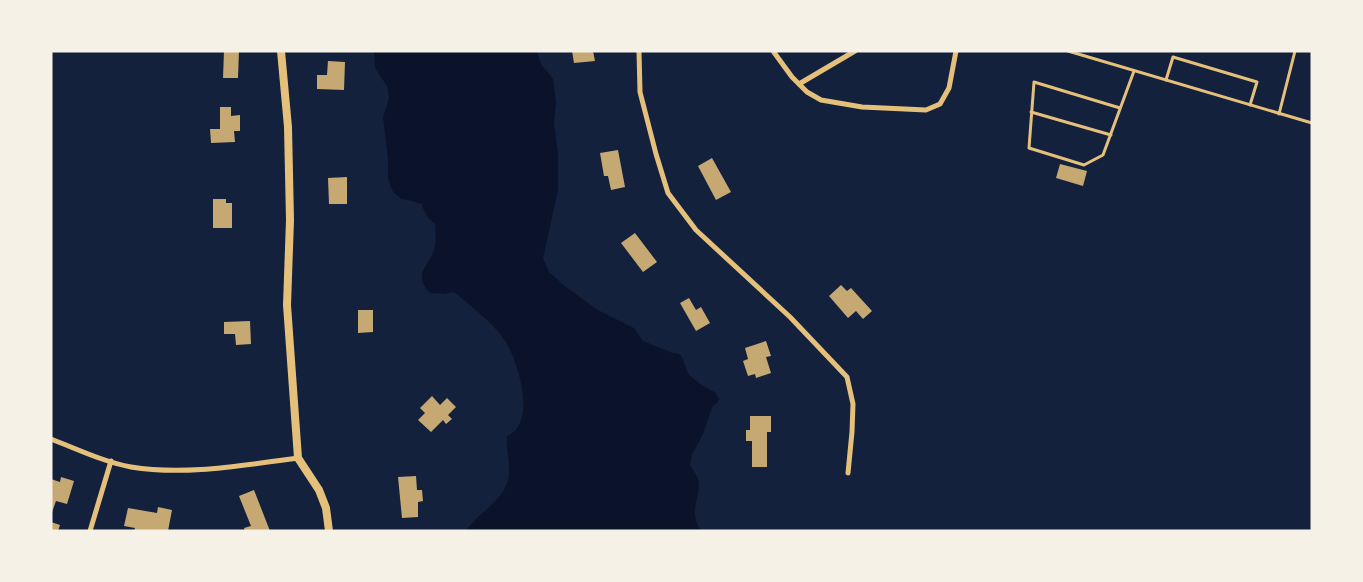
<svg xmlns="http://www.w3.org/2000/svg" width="1363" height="582" font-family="'Source Sans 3',sans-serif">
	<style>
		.water { fill: #0b132b }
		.building { fill: #c6a872 }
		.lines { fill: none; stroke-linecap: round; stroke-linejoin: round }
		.service { stroke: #e5c07b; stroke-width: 3 }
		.minor { stroke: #e5c07b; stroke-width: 5 }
		.tertiary { stroke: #e5c07b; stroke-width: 8 }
	</style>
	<rect width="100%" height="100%" fill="#14213d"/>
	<path class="water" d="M374,51H537L541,64L553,79L556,103L554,124L558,153V190L545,249L543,258L549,272L566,287L598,310L634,328L643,341L673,353H676L681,355L689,375L700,384L716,393L719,399L718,402L712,407L704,432L692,455L690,464C692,470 697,474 698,479C702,498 687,509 701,531H466C477,513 500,504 507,483C513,469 505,451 507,436C538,424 518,360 504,339C490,320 472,307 454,292L444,294L430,293C414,275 425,270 433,253C436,245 436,233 435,224L428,218L421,204L408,200L401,199L393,192L388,179V159L383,117L389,98L387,86L375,68Z"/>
	<g class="building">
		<polygon points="224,51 239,51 238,78 223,78"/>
		<polygon points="572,51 593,51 595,61 574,63"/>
		<polygon points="328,61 345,62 344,90 317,89 317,75 327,75"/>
		<polygon points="220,107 231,107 231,116 240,115 240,131 234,131 235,142 211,143 210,129 220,129"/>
		<polygon points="618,150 625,187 611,190 608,176 604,176 600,153"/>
		<polygon points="712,158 731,192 716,200 698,166"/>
		<polygon points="1060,164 1087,171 1083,186 1056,178"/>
		<polygon points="347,177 347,204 329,204 328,178"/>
		<polygon points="213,199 226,199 226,203 232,203 232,228 213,228"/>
		<polygon points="635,233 657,262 643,272 621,243"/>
		<polygon points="841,285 847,291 851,288 872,311 863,319 856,311 848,318 829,296"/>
		<polygon points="689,298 696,310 701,307 710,323 696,331 680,303"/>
		<polygon points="358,310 373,310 373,332 358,333"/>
		<polygon points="250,321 251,344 236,345 235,334 224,334 224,322"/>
		<polygon points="766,341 771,356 766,357 771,373 756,378 755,374 748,376 743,361 748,359 745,348"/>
		<polygon points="432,396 440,405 447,398 456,407 448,415 452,419 446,424 443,420 431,432 418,420 425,413 420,408"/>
		<polygon points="750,416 771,416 771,432 767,432 767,467 752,467 752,441 746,441 746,430 750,430"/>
		<polygon points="416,476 417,490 422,490 423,501 418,502 418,517 402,518 398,477"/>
		<polygon points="61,477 74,481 67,504 56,501 51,515 51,479 60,482"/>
		<polygon points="254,490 270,531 245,531 244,528 251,526 239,496"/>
		<polygon points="158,507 172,510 168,531 134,531 135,528 124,526 128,508 157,513"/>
		<polygon points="51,522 60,525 58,531 51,531"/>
	</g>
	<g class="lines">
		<g class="service">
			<polyline points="1068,51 1312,123"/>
			<polyline points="1166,80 1173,57 1257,82 1250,105"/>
			<polyline points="1120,108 1034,82 1029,148 1084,165 1103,155 1134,71"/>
			<polyline points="1031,112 1111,135"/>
			<polyline points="1279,114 1295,51"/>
		</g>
		<g class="minor">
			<polyline points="639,51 640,92 656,154 668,193 696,230 790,317 847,377 853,404 852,432 848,473"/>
			<polyline points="773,51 792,77 807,92 821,100 862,107 926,110 940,104 949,88 956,51"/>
			<polyline points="799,84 855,51"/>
			<path d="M51,439C77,449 104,462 131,467C186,476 243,465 298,458"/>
			<polyline points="90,531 111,461"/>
		</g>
		<polyline class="tertiary" points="281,51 288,127 290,220 287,305 298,458 319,490 326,508 329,531"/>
	</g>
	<rect width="1363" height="582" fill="none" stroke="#f6f1e7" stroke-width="105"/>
</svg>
